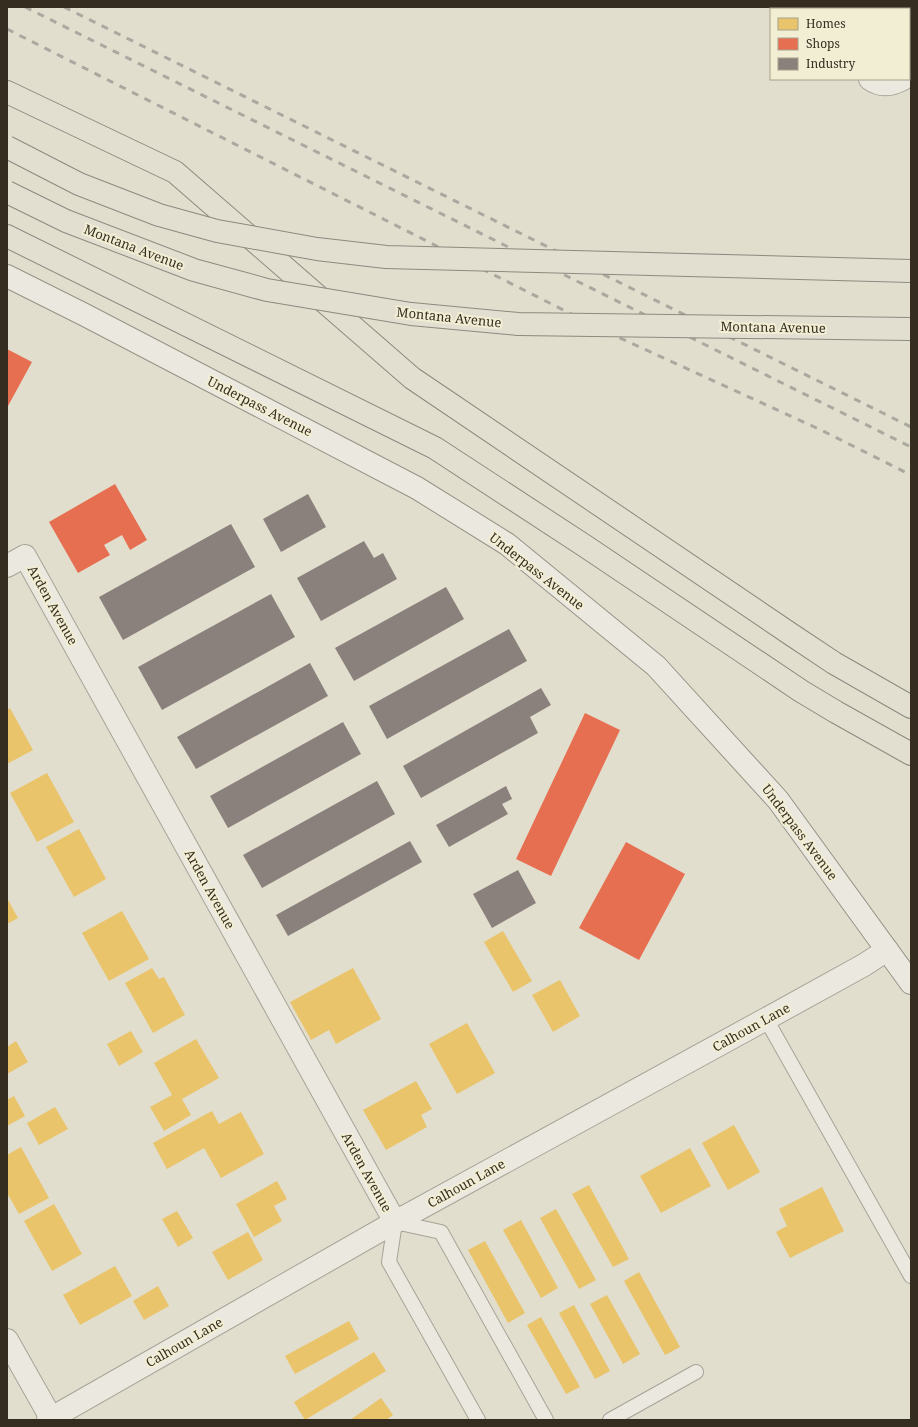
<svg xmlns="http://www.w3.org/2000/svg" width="918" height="1427" font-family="'Noto Serif',serif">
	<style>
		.homes { fill: #e9c46a }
		.shops { fill: #e76f51 }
		.industry { fill: #8a817c }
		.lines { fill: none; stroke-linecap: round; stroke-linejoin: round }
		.service-casing { stroke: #a7a397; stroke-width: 16 }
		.minor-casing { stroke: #a7a397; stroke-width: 24 }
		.tertiary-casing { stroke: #a7a397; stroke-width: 24 }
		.secondary-casing { stroke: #979286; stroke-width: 24 }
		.primary-casing { stroke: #8d897e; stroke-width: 24 }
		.service { stroke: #eae8df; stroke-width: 14 }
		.minor { stroke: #eae8df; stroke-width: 22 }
		.tertiary { stroke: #eae8df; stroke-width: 22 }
		.secondary { stroke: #eae8df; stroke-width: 22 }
		.primary { stroke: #e2dfd1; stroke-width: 22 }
		.rail { stroke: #aaa89f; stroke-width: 3; stroke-dasharray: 7 7; stroke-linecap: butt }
		.primary-bridge-casing { stroke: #8d897e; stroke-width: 24; stroke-linecap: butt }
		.primary-bridge { stroke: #e2dfd1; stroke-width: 22 }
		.labels { text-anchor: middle; stroke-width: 4; stroke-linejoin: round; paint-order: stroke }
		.street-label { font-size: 13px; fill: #352d20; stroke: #f2eed4 }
	</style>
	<rect width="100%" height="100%" fill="#e2dece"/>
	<g class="homes">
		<polygon points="10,708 33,750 7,764 7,710"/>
		<polygon points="47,773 74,822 37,842 10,793"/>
		<polygon points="79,829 106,879 74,897 46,847"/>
		<polygon points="7,898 18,918 7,924"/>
		<polygon points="122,911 149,959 109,981 82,933"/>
		<polygon points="503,931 532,981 513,992 484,942"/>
		<polygon points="152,968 159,979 164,977 185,1015 153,1033 125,983"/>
		<polygon points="353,968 381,1019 336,1044 329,1030 311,1040 290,1002"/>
		<polygon points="560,980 580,1016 553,1032 532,995"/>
		<polygon points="467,1023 495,1073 457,1094 429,1044"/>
		<polygon points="131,1031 143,1052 119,1066 107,1044"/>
		<polygon points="196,1039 219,1078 182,1099 191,1115 164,1131 150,1107 172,1095 154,1063"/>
		<polygon points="16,1041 28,1062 7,1074 7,1047"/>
		<polygon points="416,1081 432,1109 421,1115 427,1127 386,1150 363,1110"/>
		<polygon points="14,1096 25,1116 7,1126 7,1100"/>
		<polygon points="55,1107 68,1129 39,1145 27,1123"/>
		<polygon points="212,1111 219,1124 241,1112 264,1154 221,1178 204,1148 167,1169 153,1143"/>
		<polygon points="734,1125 760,1172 728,1190 702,1143"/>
		<polygon points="21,1147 49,1198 19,1214 7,1193 7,1155"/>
		<polygon points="690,1148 711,1186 661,1213 640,1176"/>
		<polygon points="277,1181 287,1199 274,1206 282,1221 254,1237 236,1204"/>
		<polygon points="589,1185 629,1259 613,1267 572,1194"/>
		<polygon points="822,1187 844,1231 790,1258 776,1232 787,1226 779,1209"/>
		<polygon points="54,1204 82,1254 52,1271 24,1221"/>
		<polygon points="556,1209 596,1280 579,1289 540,1218"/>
		<polygon points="177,1211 193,1238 178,1247 162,1219"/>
		<polygon points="521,1220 558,1288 541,1298 503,1230"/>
		<polygon points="248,1232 263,1260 228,1280 212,1252"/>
		<polygon points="485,1241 525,1313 508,1323 468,1250"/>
		<polygon points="115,1266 132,1296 80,1325 63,1295"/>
		<polygon points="639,1272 680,1347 665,1355 624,1281"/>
		<polygon points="158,1286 169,1306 144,1320 133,1301"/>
		<polygon points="607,1295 640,1354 623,1364 590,1304"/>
		<polygon points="574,1305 610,1371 595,1379 559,1313"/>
		<polygon points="541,1317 580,1387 566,1394 527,1325"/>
		<polygon points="349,1321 359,1339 295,1374 285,1356"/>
		<polygon points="374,1352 386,1371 305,1420 294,1402"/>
		<polygon points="381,1398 393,1415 386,1420 350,1420"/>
	</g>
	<g class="shops">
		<polygon points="7,349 32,362 8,406 7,405"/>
		<polygon points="115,484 147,540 130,550 122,535 104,545 110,555 78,573 49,522"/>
		<polygon points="585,713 620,730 551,876 516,859"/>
		<polygon points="626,842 685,874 639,960 579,928"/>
	</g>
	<g class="industry">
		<polygon points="308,494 326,527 281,552 263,519"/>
		<polygon points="231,524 255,567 123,640 99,597"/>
		<polygon points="364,541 374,558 383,553 397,579 321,621 297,578"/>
		<polygon points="446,587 464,619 354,681 335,648"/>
		<polygon points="271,594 295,637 162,710 138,667"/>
		<polygon points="509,629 527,661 387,739 369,706"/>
		<polygon points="310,663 328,696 196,769 177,737"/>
		<polygon points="541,688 551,705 530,717 538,733 421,798 403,766"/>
		<polygon points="343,722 361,754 228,828 210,796"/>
		<polygon points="377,781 395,814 262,888 243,855"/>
		<polygon points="506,786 512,799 502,804 508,814 449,847 436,825"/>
		<polygon points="410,841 422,862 288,936 276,915"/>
		<polygon points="518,870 536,903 492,928 473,894"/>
	</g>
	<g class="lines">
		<defs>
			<g id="service">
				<polyline points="766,1019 911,1276"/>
				<polyline points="478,1420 389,1262 395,1222 441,1232 546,1420"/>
				<polyline points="610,1420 696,1372"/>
			</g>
			<g id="minor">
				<polyline points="826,7 827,9"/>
				<path d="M870,79C881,87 892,85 903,79"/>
				<polyline points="7,566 25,556 395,1222"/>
				<polyline points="7,1340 51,1418"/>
			</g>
			<polyline id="tertiary" points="48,1420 395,1222 766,1019 864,965 887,950"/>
			<polyline id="secondary" points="7,276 85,315 417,488 507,544 656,666 778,800 911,983"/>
			<g id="primary">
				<polyline points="7,92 175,172 412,378 792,635 834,663 911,707"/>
				<polyline points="7,236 435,448 585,546 801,691 836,712 911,754"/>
			</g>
		</defs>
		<use href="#service" class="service-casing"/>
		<use href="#minor" class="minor-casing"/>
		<use href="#tertiary" class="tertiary-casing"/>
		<use href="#secondary" class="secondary-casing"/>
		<use href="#primary" class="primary-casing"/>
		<use href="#service" class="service"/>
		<use href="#minor" class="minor"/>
		<use href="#tertiary" class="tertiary"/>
		<use href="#secondary" class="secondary"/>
		<use href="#primary" class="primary"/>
		<g class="rail">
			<polyline points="25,7 911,447"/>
			<polyline points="64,7 911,427"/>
			<polyline points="7,29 609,333 821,430 911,475"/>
		</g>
		<defs>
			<g id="primary-bridge">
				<polyline points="7,147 79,184 159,215 217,231 317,249 386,257 911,271"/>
				<polyline points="7,192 66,221 194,270 267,290 411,314 518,324 911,329"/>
			</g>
		</defs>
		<use href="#primary-bridge" class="primary-bridge-casing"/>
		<use href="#primary-bridge" class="primary-bridge"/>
	</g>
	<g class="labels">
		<g class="street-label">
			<text transform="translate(134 247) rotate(21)" y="5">Montana Avenue</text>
			<text transform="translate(449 317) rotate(6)" y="5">Montana Avenue</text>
			<text transform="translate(773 327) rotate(1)" y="5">Montana Avenue</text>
			<text transform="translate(260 406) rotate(27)" y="5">Underpass Avenue</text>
			<text transform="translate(537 571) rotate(38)" y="5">Underpass Avenue</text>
			<text transform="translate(53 605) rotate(61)" y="5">Arden Avenue</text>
			<text transform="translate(800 832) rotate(53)" y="5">Underpass Avenue</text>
			<text transform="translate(210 889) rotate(61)" y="5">Arden Avenue</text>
			<text transform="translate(751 1027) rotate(-29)" y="5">Calhoun Lane</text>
			<text transform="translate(367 1172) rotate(61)" y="5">Arden Avenue</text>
			<text transform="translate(466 1183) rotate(-29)" y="5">Calhoun Lane</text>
			<text transform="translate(184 1342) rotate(-30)" y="5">Calhoun Lane</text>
		</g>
	</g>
	<rect width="918" height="1427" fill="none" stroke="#352d20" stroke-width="16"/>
	<rect x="770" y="8" width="140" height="72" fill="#f2eed4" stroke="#a6a18c"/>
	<rect x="778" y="18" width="20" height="12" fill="#e9c46a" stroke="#a6a18c"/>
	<text x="806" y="28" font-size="12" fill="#352d20">Homes</text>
	<rect x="778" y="38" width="20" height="12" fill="#e76f51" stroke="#a6a18c"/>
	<text x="806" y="48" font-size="12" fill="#352d20">Shops</text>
	<rect x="778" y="58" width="20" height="12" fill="#8a817c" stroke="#a6a18c"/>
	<text x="806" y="68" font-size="12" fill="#352d20">Industry</text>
</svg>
